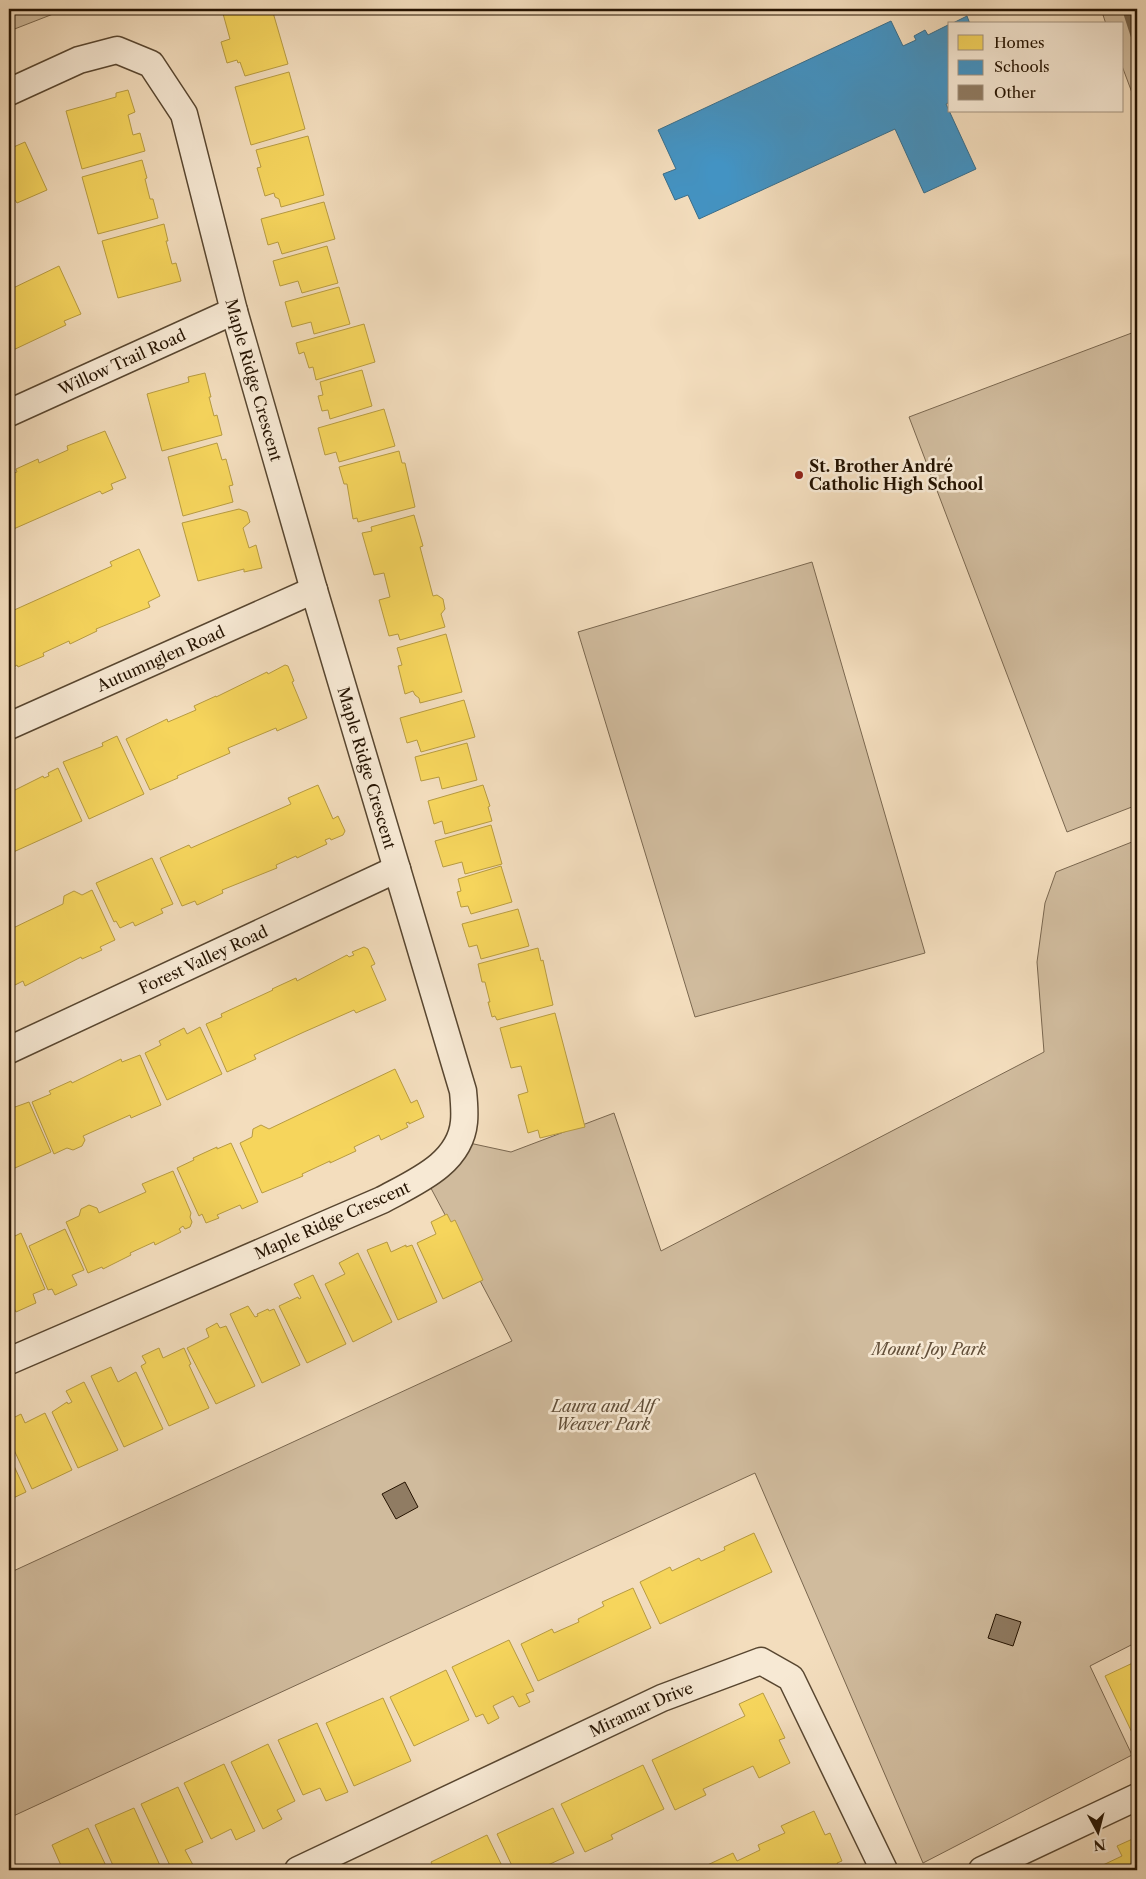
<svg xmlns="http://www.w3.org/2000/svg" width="1146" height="1879" font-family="'Libre Caslon Text',serif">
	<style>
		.green { fill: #d0bb9d; stroke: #7a674f }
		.homes { fill: #f6d55c; stroke: #b79b41 }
		.schools { fill: #4393c3; stroke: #3a6d89 }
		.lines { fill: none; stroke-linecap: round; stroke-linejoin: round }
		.stream { stroke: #77634b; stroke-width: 8 }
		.building { fill: #907c63; stroke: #251301 }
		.minor-casing { stroke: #584630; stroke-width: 29 }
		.minor { stroke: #f7e9d4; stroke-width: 26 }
		.poi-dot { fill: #8f2418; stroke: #f7e9d4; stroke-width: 2 }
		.labels { text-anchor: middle; stroke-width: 5; stroke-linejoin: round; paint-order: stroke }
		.street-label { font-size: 16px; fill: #251301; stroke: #f7e9d4 }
		.poi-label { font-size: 16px; font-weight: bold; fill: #251301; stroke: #f7e9d4; text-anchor: start }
		.park-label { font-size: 16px; font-style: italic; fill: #614e38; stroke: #f7e9d4 }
	</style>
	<rect width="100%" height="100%" fill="#f3ddbd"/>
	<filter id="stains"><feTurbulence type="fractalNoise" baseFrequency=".004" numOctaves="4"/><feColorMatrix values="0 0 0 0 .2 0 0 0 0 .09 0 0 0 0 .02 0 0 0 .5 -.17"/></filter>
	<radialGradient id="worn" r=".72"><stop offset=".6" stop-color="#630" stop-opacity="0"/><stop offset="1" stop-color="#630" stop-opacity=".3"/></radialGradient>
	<g class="green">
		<polygon points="9,9 66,9 12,30 9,20"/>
		<polygon points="1101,9 1137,9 1137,106 1122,66 1122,24 1106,24"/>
		<polygon points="1137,331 1137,805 1067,832 909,417"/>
		<polygon points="812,562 925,953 695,1017 578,632"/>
		<polygon points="1137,840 1137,1642 1090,1666 1132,1755 923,1863 755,1473 9,1818 9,1573 512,1341 425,1177 460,1141 511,1152 614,1113 661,1251 1044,1052 1037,962 1045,903 1056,872"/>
	</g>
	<g class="homes">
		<polygon points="213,9 272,9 288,64 245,76 240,62 238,63 237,60 227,63 221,42 230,39 222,10 214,12"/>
		<polygon points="289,72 305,129 251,145 235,87"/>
		<polygon points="128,90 135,112 128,115 133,135 140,133 145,151 82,169 66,111 116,97 116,93"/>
		<polygon points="308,136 324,195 281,207 279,199 275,197 274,193 265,196 257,168 261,167 256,150"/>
		<polygon points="25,142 47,190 17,203 15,200 9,203 9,148 9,149"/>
		<polygon points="142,160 147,178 145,179 150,199 153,199 158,218 98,234 82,177"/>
		<polygon points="324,202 335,239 282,254 278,242 268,245 261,219"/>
		<polygon points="164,224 168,241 166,241 172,264 176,263 181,281 118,298 102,241"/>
		<polygon points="327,246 338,283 302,293 298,281 280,286 273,261"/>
		<polygon points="59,266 81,314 64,321 66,325 9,352 9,290"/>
		<polygon points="339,287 350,324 314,334 311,322 292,327 285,302"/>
		<polygon points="364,324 375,362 316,380 313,367 309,368 304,352 299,354 296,343"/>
		<polygon points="362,370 372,406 330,419 328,410 322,411 318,396 323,395 320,382"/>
		<polygon points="205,373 211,397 209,397 214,416 217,415 222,435 162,451 147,394 189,382 188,377"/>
		<polygon points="384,409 395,446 339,462 336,452 325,455 318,428"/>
		<polygon points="105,431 126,478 111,484 113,489 102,494 100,491 9,531 9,475 17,472 16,469 38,459 39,463 68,450 67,446"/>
		<polygon points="217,443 222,460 226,459 233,485 229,486 233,502 183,516 168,457"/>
		<polygon points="399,451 402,463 405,463 415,507 358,522 357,518 353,519 347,484 344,484 339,467"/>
		<polygon points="239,509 247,512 250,522 243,528 249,548 256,545 262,568 244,572 244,569 198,581 182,523"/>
		<polygon points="414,515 423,546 420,547 433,596 437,595 443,599 445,609 441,614 445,627 400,640 398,634 389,636 379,600 390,597 384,573 374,575 362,533 372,531 371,527"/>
		<polygon points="139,549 160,596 148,602 150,607 96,629 97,631 70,644 69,641 43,653 44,656 18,667 17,665 14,667 15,669 9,672 9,609 11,608 12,611 112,566 110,562"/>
		<polygon points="446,634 462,692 420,703 419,698 415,695 413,691 405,694 398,666 402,665 397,648"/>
		<polygon points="285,665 288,666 294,681 292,682 307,718 277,731 276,728 228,748 230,753 177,776 178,778 150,790 126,739 167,719 168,722 196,710 194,706 216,696 216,697 267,672 268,674"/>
		<polygon points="464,700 475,737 421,752 417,740 407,743 400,718"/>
		<polygon points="117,736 144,794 89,819 63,762 103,746 102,743"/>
		<polygon points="467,743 477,780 442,789 439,777 421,781 415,757"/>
		<polygon points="58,768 82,821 9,854 9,793 43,776 44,778 49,776 48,773"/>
		<polygon points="318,785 333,819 338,816 345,831 343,835 331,840 330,838 325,840 327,844 297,858 296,856 276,865 277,868 222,890 223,893 197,905 195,901 182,906 160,858 189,845 191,848 291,804 288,798"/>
		<polygon points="483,785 490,806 488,807 492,821 445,834 442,821 434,824 428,801"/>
		<polygon points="491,825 502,864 465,874 462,862 443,867 435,841"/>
		<polygon points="152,858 173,904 161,909 163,913 135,926 133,922 120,928 116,921 114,922 96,883"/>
		<polygon points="501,866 512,902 471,914 468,906 461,907 457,892 461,891 458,879"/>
		<polygon points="92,890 115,940 100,947 102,950 82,959 81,957 25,986 23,981 9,988 9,930 63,904 64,896 74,891 82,895"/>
		<polygon points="518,909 529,946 481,959 477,945 469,947 462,924"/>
		<polygon points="364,947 368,949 375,964 371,966 386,1000 356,1013 354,1010 304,1032 254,1055 256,1059 227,1072 206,1024 222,1017 221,1014 273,990 272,989 296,978 297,981 347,955 349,957 354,955 352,952"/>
		<polygon points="538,948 541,961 543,960 553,1005 497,1020 495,1016 492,1017 488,1002 490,1002 485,982 482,982 478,964"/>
		<polygon points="555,1013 585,1127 540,1138 538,1130 528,1133 518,1095 528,1092 521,1066 511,1068 500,1028"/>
		<polygon points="200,1027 222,1074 167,1100 145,1053 161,1045 159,1041 184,1028 187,1034"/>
		<polygon points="140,1055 161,1105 131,1118 130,1115 83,1136 85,1140 82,1146 73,1150 67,1148 54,1154 32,1102 51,1094 49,1091 71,1081 72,1083 121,1059 122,1062"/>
		<polygon points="395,1069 411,1103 417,1100 424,1117 409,1124 409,1122 406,1123 408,1127 381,1140 379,1135 354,1147 356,1151 330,1163 330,1161 302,1174 303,1176 262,1193 240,1143 252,1137 253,1129 261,1125 269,1129"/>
		<polygon points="12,1098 15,1107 29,1102 51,1152 15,1168 9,1153 9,1100"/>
		<polygon points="231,1143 258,1202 242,1209 240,1205 217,1215 219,1218 206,1223 202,1214 199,1216 177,1168 194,1160 193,1158 217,1147 217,1149"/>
		<polygon points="173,1171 191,1213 190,1217 192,1222 190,1227 185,1229 183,1226 179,1229 181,1232 155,1245 154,1242 130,1253 131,1255 103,1269 102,1267 88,1273 66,1222 79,1216 81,1209 89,1205 97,1208 99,1213 146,1192 142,1184"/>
		<polygon points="447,1214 451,1222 455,1220 483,1280 443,1299 417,1243 436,1234 431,1222"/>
		<polygon points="65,1229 84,1270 72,1275 77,1285 55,1295 52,1289 48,1290 29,1246"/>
		<polygon points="21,1233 45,1289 33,1294 36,1303 16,1312 12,1304 9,1305 9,1239"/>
		<polygon points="387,1242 391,1252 406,1245 406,1247 412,1245 437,1302 398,1320 367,1250"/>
		<polygon points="358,1253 392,1322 353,1342 325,1284 345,1274 339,1263"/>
		<polygon points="313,1275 346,1344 307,1363 279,1306 298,1297 299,1299 301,1298 294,1284"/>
		<polygon points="248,1306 255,1317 258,1316 257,1314 268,1309 269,1311 274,1309 300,1365 262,1383 230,1314"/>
		<polygon points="217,1323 220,1328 226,1326 255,1386 216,1404 187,1348 209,1337 206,1329"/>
		<polygon points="159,1348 163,1358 184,1348 191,1364 189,1365 209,1408 169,1426 141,1366 146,1363 142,1356"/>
		<polygon points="111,1367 118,1382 136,1372 163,1429 124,1447 91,1376"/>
		<polygon points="84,1382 118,1450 78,1468 52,1412 67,1402 68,1404 72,1402 66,1391"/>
		<polygon points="45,1413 72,1470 32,1489 9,1439 9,1420 21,1414 25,1423"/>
		<polygon points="9,1455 26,1492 9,1500"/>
		<polygon points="754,1533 772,1572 660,1624 640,1582 670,1567 672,1571 699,1558 701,1561 725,1550 724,1547"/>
		<polygon points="633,1588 651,1628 538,1681 521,1644 552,1629 554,1633 579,1622 578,1619 604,1606 602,1602"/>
		<polygon points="509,1640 534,1691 526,1694 530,1702 519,1707 513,1696 493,1706 499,1718 488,1724 483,1714 476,1717 452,1667"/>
		<polygon points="1137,1661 1137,1743 1105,1676"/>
		<polygon points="446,1670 469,1720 414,1746 390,1697"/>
		<polygon points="763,1693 785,1738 779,1740 790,1763 759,1778 753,1766 703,1789 706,1795 675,1810 652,1760 745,1716 739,1704"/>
		<polygon points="383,1698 411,1761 354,1786 326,1723"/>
		<polygon points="317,1723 348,1792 326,1801 320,1788 303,1795 278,1740"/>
		<polygon points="268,1744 295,1801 277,1810 282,1819 263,1829 231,1762"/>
		<polygon points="224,1764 255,1831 236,1840 231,1829 211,1839 184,1783"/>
		<polygon points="643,1765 664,1809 611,1835 613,1839 585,1852 561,1804"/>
		<polygon points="178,1787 203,1842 185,1850 193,1865 182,1870 172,1870 141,1804"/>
		<polygon points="134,1808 162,1870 115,1870 95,1825"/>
		<polygon points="553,1808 574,1853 537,1870 514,1870 497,1834"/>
		<polygon points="814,1811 825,1835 830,1833 842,1861 837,1863 840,1870 703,1870 701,1868 733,1853 737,1861 760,1850 758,1845 785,1833 781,1826"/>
		<polygon points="88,1828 108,1870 63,1870 52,1845"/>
		<polygon points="487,1835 504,1870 435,1870 431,1862"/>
		<polygon points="1137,1837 1137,1870 1105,1870 1103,1865 1122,1856 1117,1846"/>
		<polygon points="426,1865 428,1870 415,1870"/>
	</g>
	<g class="schools">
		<polygon points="967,16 970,24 951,24"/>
		<polygon points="891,21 903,46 916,40 914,36 925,30 928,35 950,24 950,102 946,104 976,169 924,193 895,129 699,219 688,195 675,200 663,174 676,169 658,130"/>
	</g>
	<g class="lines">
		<polyline class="stream" points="1126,9 1137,43"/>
	</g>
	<g class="building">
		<polygon points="405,1482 418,1507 396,1519 382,1494"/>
		<polygon points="996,1614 1021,1622 1013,1646 988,1638"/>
	</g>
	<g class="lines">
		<defs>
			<g id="minor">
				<path id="s1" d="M9,92L79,60L117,50L151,64L184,114L234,311L314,590L463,1091C464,1101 465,1112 464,1122C460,1164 415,1182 382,1200L9,1361"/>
				<path id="s2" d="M9,413L234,311"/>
				<path id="s3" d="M9,726L314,590"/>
				<path id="s4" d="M9,1050L397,869"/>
				<path id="s5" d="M298,1870L662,1698L761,1661L791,1678L884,1870"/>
				<polyline points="982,1870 1137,1797"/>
			</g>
		</defs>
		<use href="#minor" class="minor-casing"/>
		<use href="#minor" class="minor"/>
	</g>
	<circle class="poi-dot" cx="799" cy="475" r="5"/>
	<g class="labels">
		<g class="street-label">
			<text dy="6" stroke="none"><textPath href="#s2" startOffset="124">Willow Trail Road</textPath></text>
			<text dy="6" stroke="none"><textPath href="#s1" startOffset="488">Maple Ridge Crescent</textPath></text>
			<text dy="6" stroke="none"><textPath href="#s3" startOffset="166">Autumnglen Road</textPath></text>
			<text dy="6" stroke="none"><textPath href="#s1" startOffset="892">Maple Ridge Crescent</textPath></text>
			<text dy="6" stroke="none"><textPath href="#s4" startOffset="214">Forest Valley Road</textPath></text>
			<text transform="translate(332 1220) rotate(-24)" y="6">Maple Ridge Crescent</text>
			<text dy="6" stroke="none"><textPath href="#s5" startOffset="379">Miramar Drive</textPath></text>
		</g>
		<g class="poi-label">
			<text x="809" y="472">St. Brother André<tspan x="809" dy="18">Catholic High School</tspan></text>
		</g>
		<g class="park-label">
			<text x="929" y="1355">Mount Joy Park</text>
			<text x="603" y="1412">Laura and Alf<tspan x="603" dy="18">Weaver Park</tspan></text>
		</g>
	</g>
	<rect width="1146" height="1879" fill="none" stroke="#f3ddbd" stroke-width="30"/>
	<rect x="10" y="10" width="1126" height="1859" fill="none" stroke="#251301" stroke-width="2.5"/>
	<rect x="15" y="15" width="1116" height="1849" fill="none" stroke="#251301"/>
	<rect x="948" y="22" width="175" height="90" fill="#f7e9d4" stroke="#a39380"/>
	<rect x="958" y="35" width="25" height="15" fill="#f6d55c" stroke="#a39380"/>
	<text x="994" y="48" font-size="15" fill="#251301">Homes</text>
	<rect x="958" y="60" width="25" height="15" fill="#4393c3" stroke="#a39380"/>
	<text x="994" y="72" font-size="15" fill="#251301">Schools</text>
	<rect x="958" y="85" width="25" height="15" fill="#907c63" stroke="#a39380"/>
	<text x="994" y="98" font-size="15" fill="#251301">Other</text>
	<g transform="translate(1098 1832) rotate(173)" stroke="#f7e9d4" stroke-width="4" paint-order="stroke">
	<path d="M0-4L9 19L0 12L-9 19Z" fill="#251301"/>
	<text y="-8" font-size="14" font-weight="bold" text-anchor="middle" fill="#251301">N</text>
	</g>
	<rect width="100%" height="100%" filter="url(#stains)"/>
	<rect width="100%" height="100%" fill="url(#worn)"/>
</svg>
